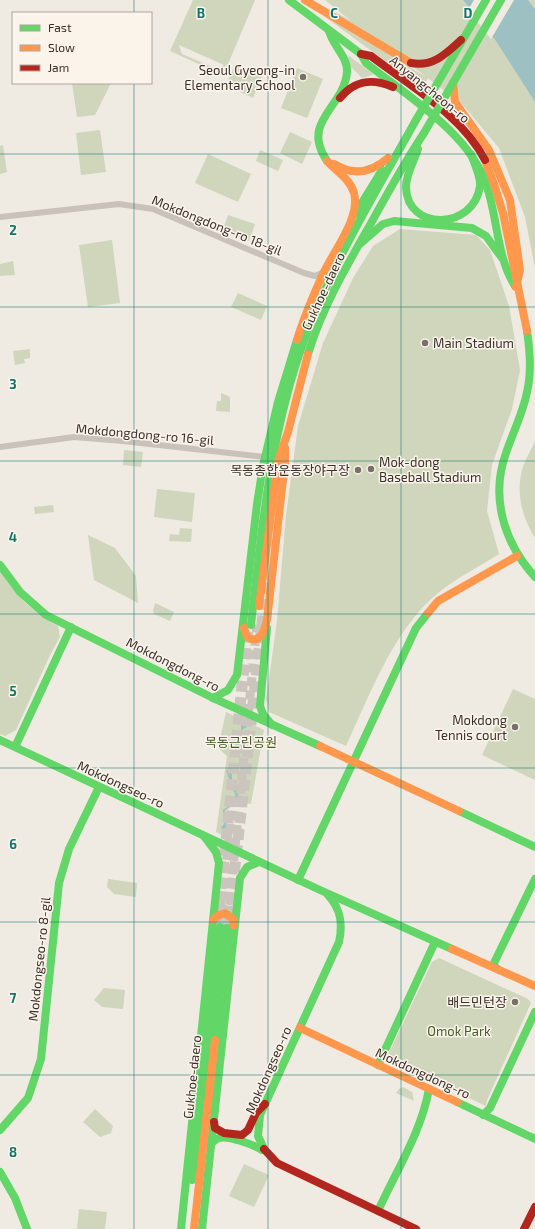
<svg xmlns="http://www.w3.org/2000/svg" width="535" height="1229" font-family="'Exo 2','Noto Sans KR',sans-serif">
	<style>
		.green { fill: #cfd6bc; fill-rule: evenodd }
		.water { fill: #9dc1c2 }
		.pier { fill: #efeae2 }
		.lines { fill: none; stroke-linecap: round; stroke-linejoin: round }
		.primary-tunnel { stroke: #cbc5bd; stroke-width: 9; stroke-dasharray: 9 4.5; stroke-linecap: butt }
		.highway-tunnel { stroke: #cbc5bd; stroke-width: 11; stroke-dasharray: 11 5.5; stroke-linecap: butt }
		.street { stroke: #c9c2bb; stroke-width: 6 }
		.fast { stroke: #63d668; stroke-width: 8 }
		.slow { stroke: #ff974d; stroke-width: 8 }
		.jam { stroke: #b3261e; stroke-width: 8 }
		.fast-bridge { stroke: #63d668; stroke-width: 8 }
		.jam-bridge { stroke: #b3261e; stroke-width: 8 }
		.grid { fill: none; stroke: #0f766e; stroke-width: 1; stroke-opacity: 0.55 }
		.poi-dot { fill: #79706a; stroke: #fbf4eb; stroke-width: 1.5 }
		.labels { text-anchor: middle; stroke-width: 3; stroke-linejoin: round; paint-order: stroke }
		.poi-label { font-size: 13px; fill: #3a2f29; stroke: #fbf4eb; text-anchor: end }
		.street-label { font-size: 13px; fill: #3a2f29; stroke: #fbf4eb }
		.park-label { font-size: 13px; fill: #475b2a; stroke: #fbf4eb }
		.grid-label { font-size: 13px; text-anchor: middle; font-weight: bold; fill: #0f766e; stroke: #fbf4eb; stroke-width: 3; stroke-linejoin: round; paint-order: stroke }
	</style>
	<rect width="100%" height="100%" fill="#efeae2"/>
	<g class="green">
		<path d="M193,0H255L228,64L221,70L214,71L170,51ZM179,45L224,65L217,69L182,54Z"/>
		<polygon points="325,0 535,0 535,268 525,217 499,148 463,105 375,38 336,14 337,13 350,20"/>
		<polygon points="317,11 428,78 422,88"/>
		<polygon points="349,56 372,73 373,75 362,78 350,66 348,57"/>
		<polygon points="235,65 262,76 253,98 226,85"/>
		<polygon points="297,68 323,79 307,118 281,108"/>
		<polygon points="72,83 111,83 95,115 77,117"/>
		<polygon points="100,130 106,172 81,175 76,133"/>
		<polygon points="290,132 312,142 302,164 280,153"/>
		<polygon points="3,145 7,172 0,174 0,146"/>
		<polygon points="260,150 283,160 278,171 256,161"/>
		<polygon points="208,154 251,174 238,202 195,183"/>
		<polygon points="228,215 255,224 249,241 222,232"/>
		<path d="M400,229L476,235L490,250L509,306L520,370L512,409L492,465L487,511L499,554C479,567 456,578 438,593C393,630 370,695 346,746L269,712L266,700L277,621L286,515L298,426L323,343L353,278L373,246Z"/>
		<polygon points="112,240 120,303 88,307 79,245"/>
		<polygon points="13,261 15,275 0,276 0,264"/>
		<polygon points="238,293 267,306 261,320 231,307"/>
		<polygon points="30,349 30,358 24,359 25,363 15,365 13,351"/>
		<polygon points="221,393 230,397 230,412 216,411 217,401 221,401"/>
		<path d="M535,441V538C522,517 516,494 522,470C525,460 531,450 535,441Z"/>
		<polygon points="124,450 143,452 141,467 123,465"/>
		<polygon points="157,489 195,493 192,522 154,517"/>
		<polygon points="53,505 54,512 35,514 34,507"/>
		<polygon points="180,528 192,529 191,542 169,541 170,534 179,535"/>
		<polygon points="88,535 115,548 136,576 138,603 94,580"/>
		<path d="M0,570C14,596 33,611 58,626L60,637L50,655L16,730L5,736L0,734Z"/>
		<polygon points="155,603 174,612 170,621 154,614 153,611"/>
		<polygon points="513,689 535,699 535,780 482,755"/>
		<polygon points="226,712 264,730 251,804 240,802 228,809 227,818 231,830 228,838 216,832 227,756 218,748"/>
		<polygon points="108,879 137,883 136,897 114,894 107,887"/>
		<polygon points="439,958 528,999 531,1003 487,1100 486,1106 390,1061 388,1055 432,962"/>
		<polygon points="104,988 125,990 123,1009 102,1007 94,1000"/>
		<polygon points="403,1087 412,1092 414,1101 396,1093 399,1089"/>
		<polygon points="95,1109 113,1126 111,1133 100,1137 83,1122"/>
		<polygon points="244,1164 269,1175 254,1207 229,1196"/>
		<polygon points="79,1209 107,1212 105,1229 77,1229"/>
	</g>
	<g class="water">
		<polygon points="463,0 528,0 535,9 535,102 496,41"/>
		<polygon points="244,722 247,723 247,727 242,730 240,744 236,749 236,756 233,757 232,754 241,730 241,723"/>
		<polygon points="229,768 232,770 232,780 239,796 235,803 225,810 224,815 227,829 226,831 223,831 221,828 224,824 223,810 234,802 236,797 226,771"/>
	</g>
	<polygon class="pier" points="474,0 514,0 491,39 468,10"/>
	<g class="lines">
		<g class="primary-tunnel">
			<polyline points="220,927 233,799"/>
			<polyline points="227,928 257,625"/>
		</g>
		<g class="highway-tunnel">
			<polyline points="216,938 248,628"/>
			<polyline points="227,938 267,579"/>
		</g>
		<g class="street">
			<polyline points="0,217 119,204 153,209 304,273 315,276 324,272"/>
			<polyline points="0,447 74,437 123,441 265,457"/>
		</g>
		<g class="fast">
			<path d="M289,0L361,54L366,63C407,96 469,133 486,184C498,217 496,256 515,286"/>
			<path d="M418,149C414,161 406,174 406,187C407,232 474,230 480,186C481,176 474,163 471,154"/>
			<path d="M327,161C300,121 344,108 347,72C348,57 333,46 329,31"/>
			<polyline points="355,214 382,170"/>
			<polyline points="361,243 383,224 394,221 472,228 486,236 502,258"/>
			<path d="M527,331C530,351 532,372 527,392C523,413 513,432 506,453C490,497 504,543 535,577"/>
			<path d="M308,354C322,308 346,267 370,225C387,194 404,163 424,133"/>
			<polyline points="0,565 20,592 46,615 213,698 320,746"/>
			<path d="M251,625C261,533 270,440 300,352C328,270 374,195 416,120"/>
			<polyline points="267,628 260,706 263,714 272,725"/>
			<polyline points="213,698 228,690 237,675 257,504 263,466 278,402 297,340"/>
			<polyline points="0,740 320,890 452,949"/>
			<polyline points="15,747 71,627"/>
			<polyline points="459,811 535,847"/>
			<polyline points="298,880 416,628 428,613"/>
			<polyline points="499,970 495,967 494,963 535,879"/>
			<polyline points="215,1040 227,928"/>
			<polyline points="378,1065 435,942"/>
			<polyline points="457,1102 535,1139"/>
			<polyline points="483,1115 490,1108 535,1012"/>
			<polyline points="0,1130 28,1098 41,1059 59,883 69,849 99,787"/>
			<path d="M211,1144C213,1142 216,1139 219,1138C228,1135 254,1145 262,1150"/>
			<path d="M264,1149L258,1136L260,1115L339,942C343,924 341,909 328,895"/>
			<polyline points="0,1172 15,1198 27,1229"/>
			<polyline points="192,1180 220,927"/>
			<path d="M378,1211C396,1171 421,1133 429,1089"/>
			<polyline points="181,1229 219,863 216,852 204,836"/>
			<polyline points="202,1229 240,878 247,867 259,862"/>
		</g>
		<g class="slow">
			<polyline points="305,0 411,63"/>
			<polyline points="453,83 455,102 489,150 510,200 520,270 516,287"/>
			<polyline points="485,160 494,184 503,213 527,331"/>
			<path d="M334,164C353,176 371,173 388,158"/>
			<path d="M297,340C304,317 313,296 323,274C333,252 361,217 354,193C350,179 336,171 327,161"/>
			<polyline points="259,606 278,461 288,432 308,354"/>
			<polyline points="428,613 438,601 517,556"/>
			<path d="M244,628L247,637C261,645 264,631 267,620L285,462V448"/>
			<polyline points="320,746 459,811"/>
			<polyline points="213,920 217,916 225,913 233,919 234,925"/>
			<polyline points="452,949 535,986"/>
			<polyline points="300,1028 457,1102"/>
			<polyline points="194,1229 215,1040"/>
		</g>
		<g class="jam">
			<path d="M361,54L371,56C409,85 463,116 485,160"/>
			<path d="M340,98C355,80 372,78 393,87"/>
			<polyline points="214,1122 215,1128 224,1133 242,1135 248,1130 256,1113 265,1104"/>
			<polyline points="264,1149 277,1163 416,1229"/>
			<polyline points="524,1229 535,1207"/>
		</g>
		<g class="fast-bridge">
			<polyline points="416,120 486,0"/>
			<polyline points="424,133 501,0"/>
		</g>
		<path class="jam-bridge" d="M411,63C433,67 446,54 461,40"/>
	</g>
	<path class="grid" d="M134,0V13M268,0V1229M401,0V1229M134,83V1229M0,154H535M0,307H535M0,461H535M0,614H535M0,768H535M0,922H535M0,1075H535"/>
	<g class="poi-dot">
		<circle cx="303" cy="77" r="4"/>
		<circle cx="425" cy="343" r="4"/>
		<circle cx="371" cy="469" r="4"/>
		<circle cx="358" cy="470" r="4"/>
		<circle cx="515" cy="727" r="4"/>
		<circle cx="515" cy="1002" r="4"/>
	</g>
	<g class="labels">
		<g class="poi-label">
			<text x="295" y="75">Seoul Gyeong-in<tspan x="295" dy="15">Elementary School</tspan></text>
			<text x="433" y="348" text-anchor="start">Main Stadium</text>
			<text x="379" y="467" text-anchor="start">Mok-dong<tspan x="379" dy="15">Baseball Stadium</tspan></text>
			<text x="350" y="475">목동종합운동장야구장</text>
			<text x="507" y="725">Mokdong<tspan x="507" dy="15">Tennis court</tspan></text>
			<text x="507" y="1007">배드민턴장</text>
		</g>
		<g class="street-label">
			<text transform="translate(430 89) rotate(39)" y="5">Anyangcheon-ro</text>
			<text transform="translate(217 225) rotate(22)" y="5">Mokdongdong-ro 18-gil</text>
			<text transform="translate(323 291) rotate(-65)" y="5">Gukhoe-daero</text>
			<text transform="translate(145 434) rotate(5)" y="5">Mokdongdong-ro 16-gil</text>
			<text transform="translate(173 664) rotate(27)" y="5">Mokdongdong-ro</text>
			<text transform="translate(121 784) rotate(25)" y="5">Mokdongseo-ro</text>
			<text transform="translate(39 959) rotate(-84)" y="5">Mokdongseo-ro 8-gil</text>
			<text transform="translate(268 1070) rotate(-66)" y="5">Mokdongseo-ro</text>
			<text transform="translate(423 1073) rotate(25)" y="5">Mokdongdong-ro</text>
			<text transform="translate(192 1077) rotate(-84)" y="5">Gukhoe-daero</text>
		</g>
		<g class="park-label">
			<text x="241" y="747">목동근린공원</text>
			<text x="459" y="1036">Omok Park</text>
		</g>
	</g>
	<g class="grid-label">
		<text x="201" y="18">B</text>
		<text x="334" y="18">C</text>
		<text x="468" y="18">D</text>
		<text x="13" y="235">2</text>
		<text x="13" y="389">3</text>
		<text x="13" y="542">4</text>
		<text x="13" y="696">5</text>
		<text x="13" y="849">6</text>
		<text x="13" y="1003">7</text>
		<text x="13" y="1157">8</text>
	</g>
	<rect x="12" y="12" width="140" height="72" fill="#fbf4eb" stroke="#aea59d"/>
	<rect x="20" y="25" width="20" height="6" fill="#63d668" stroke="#aea59d"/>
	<text x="48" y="32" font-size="12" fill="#3a2f29">Fast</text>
	<rect x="20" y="45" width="20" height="6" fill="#ff974d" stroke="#aea59d"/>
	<text x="48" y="52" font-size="12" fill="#3a2f29">Slow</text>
	<rect x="20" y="65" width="20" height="6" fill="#b3261e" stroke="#aea59d"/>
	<text x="48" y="72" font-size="12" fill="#3a2f29">Jam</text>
</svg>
